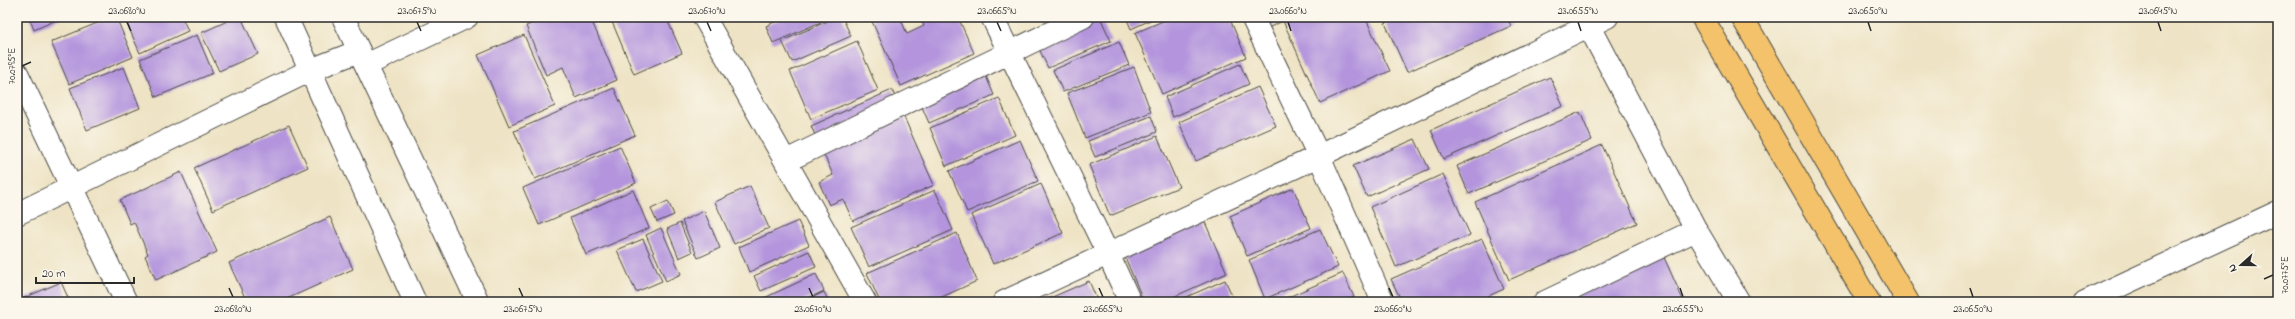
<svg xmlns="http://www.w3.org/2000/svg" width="2295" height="319" font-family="'Indie Flower',sans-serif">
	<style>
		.building { fill: #b495dd }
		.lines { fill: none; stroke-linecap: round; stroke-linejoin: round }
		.minor-casing { stroke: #484742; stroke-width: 24 }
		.major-casing { stroke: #484742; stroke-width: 24 }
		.minor { stroke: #fff; stroke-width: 22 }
		.major { stroke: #f3c26a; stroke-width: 22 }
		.ticks { fill: none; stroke: #2b2b2b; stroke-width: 1.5 }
		.neatline { fill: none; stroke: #2b2b2b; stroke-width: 1.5 }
		.ticks-label { font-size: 10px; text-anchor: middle; fill: #2b2b2b }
	</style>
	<rect width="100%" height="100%" fill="#fbf7ec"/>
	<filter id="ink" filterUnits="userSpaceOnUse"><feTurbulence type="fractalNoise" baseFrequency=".025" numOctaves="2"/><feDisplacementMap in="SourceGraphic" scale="8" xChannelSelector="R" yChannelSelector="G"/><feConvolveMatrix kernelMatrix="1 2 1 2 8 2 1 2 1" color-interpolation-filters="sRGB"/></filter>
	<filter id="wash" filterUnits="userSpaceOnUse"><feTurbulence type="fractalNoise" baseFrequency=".012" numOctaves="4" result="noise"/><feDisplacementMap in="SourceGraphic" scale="16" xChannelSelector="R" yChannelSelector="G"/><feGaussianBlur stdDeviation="0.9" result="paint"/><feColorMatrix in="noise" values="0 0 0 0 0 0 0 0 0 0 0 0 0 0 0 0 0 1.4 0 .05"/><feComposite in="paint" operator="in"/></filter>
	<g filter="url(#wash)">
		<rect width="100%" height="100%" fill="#eee3c4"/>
		<g id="blocks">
			<g class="building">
				<polygon points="29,17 63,17 34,30"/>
				<polygon points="112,17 116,17 133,57 69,84 51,42"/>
				<polygon points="124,17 182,17 188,31 140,53"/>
				<polygon points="236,17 241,17 258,54 219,71 201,33"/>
				<polygon points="547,17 590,17 617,80 576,98 563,67 546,75 526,26"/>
				<polygon points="610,17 666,17 682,53 634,74"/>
				<polygon points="785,17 832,17 773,43 766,26"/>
				<polygon points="837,17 842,17 851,36 792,62 782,41"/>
				<polygon points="870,17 900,17 907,34 924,26 920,17 958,17 974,53 901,86"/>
				<polygon points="1087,17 1100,17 1111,41 1048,68 1035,40"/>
				<polygon points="1126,17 1157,17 1131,29"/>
				<polygon points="1172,17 1229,17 1246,57 1162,94 1135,33"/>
				<polygon points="1263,17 1365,17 1390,71 1320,103 1283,21 1268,28"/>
				<polygon points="1399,17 1507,17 1511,26 1407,72 1385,23"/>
				<polygon points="197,35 213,73 156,97 140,59"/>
				<polygon points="524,35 555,106 509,126 478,55"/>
				<polygon points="857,41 878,90 811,119 790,71"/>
				<polygon points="1119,42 1129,65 1063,92 1053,70"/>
				<polygon points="980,62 994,95 929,123 915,91"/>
				<polygon points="1240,64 1249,84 1173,117 1165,97"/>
				<polygon points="124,67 140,108 87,130 70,88"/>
				<polygon points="1134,67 1151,112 1085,138 1067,93"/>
				<polygon points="1550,77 1563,106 1444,159 1431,130"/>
				<polygon points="1258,87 1276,126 1196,161 1179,122"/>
				<polygon points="614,88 635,135 535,179 514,131"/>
				<polygon points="892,90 934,185 853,221 843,199 829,205 819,182 833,175 811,126"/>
				<polygon points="999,98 1015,135 946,166 930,128"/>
				<polygon points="1580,112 1592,140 1469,194 1457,166"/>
				<polygon points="1151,116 1157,132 1095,157 1088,141"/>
				<polygon points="289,125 308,167 213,210 194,168"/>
				<polygon points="1157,136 1179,187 1110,216 1089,165"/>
				<polygon points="1415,139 1429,169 1367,197 1353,166"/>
				<polygon points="1020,140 1038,181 967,212 949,171"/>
				<polygon points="1602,145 1637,223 1509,280 1475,202"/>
				<polygon points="620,146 636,183 539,225 523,188"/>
				<polygon points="181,172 217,252 156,280 145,256 148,254 134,222 130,224 120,200"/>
				<polygon points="1443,174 1470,235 1396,267 1370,207"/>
				<polygon points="1041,184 1063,233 993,264 971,215"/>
				<polygon points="750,186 769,228 734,244 715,202"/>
				<polygon points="1293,188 1311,228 1247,256 1230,216"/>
				<polygon points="633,190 649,228 586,255 570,218"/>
				<polygon points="935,190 953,230 869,267 851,227"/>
				<polygon points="668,201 674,215 657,222 651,209"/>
				<polygon points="704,211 720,248 698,258 682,221"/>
				<polygon points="330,217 353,269 280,302 247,302 229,263"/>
				<polygon points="1204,220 1227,273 1162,302 1144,302 1124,255"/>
				<polygon points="798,221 809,245 749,272 739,247"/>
				<polygon points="680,223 692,252 679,258 667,229"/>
				<polygon points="661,228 681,274 666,281 646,235"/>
				<polygon points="1320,229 1338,267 1265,299 1249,260"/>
				<polygon points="957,233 977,281 931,302 880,302 867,273"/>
				<polygon points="643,239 662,281 636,292 617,250"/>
				<polygon points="1482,239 1504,289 1475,302 1402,302 1391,279"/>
				<polygon points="1658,244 1684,302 1533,302 1532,299"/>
				<polygon points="809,251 816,267 761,291 754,276"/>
				<polygon points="1343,273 1354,297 1343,302 1277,302"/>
				<polygon points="816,274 824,291 800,302 763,302 762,299"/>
				<polygon points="1225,280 1235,302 1175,302"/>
				<polygon points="1089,281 1098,302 1041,302"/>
				<polygon points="61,282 70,302 17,302 17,301"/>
				<polygon points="824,292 829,302 803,302"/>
			</g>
		</g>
	</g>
	<g filter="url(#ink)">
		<use href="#blocks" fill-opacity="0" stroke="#484742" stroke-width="1"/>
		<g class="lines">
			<defs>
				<g id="minor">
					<polyline points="286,17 415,302"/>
					<polyline points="343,17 478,302"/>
					<polyline points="704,17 865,302"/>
					<polyline points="992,17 1108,254 1130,302"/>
					<polyline points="1252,17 1319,156 1383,302"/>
					<polyline points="1584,17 1696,230 1739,302"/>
					<polyline points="366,65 467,17"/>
					<polyline points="17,73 126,302"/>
					<polyline points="786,161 1083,17"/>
					<polyline points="17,214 311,70 359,51"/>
					<polyline points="1004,302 1319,156 1607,17"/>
					<polyline points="1545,302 1696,230"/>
					<polyline points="2085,302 2278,212"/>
				</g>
				<g id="major">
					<polyline points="1702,17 1869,302"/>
					<polyline points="1742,17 1908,302"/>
				</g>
			</defs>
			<use href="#minor" class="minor-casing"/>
			<use href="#major" class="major-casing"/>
			<use href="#minor" class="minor"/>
			<use href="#major" class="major"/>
		</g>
	</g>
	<path class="ticks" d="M127,22L131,31M417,22L421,31M707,22L711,31M997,22L1001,31M1288,22L1291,31M1578,22L1581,31M1868,22L1871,31M2158,22L2161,31M22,66L31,62M2264,279L2273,275M229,288L233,297M519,288L523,297M809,288L813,297M1099,288L1103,297M1389,288L1393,297M1680,288L1683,297M1970,288L1973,297"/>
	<rect width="2295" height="319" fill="none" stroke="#fbf7ec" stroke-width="44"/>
	<g transform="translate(2241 265) rotate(249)" stroke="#fbf7ec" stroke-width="3" paint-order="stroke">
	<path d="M0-3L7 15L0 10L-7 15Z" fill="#2b2b2b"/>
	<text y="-6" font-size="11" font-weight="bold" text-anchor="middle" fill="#2b2b2b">N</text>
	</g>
	<path d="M36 277v6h98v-6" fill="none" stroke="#2b2b2b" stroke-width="2"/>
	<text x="42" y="277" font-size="12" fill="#2b2b2b" stroke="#fbf7ec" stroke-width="3" paint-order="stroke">20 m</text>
	<rect x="22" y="22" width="2251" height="275" class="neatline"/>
	<g class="ticks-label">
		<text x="127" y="14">23.0680°N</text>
		<text x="417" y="14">23.0675°N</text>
		<text x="707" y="14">23.0670°N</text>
		<text x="997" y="14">23.0665°N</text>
		<text x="1288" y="14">23.0660°N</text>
		<text x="1578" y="14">23.0655°N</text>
		<text x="1868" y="14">23.0650°N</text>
		<text x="2158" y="14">23.0645°N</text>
		<text transform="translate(11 66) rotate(-90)" y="4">70.0795°E</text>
		<text transform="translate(2284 275) rotate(-90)" y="4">70.0775°E</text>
		<text x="233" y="312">23.0680°N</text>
		<text x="523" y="312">23.0675°N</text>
		<text x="813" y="312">23.0670°N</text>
		<text x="1103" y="312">23.0665°N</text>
		<text x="1393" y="312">23.0660°N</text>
		<text x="1683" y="312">23.0655°N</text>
		<text x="1973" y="312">23.0650°N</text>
	</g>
</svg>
